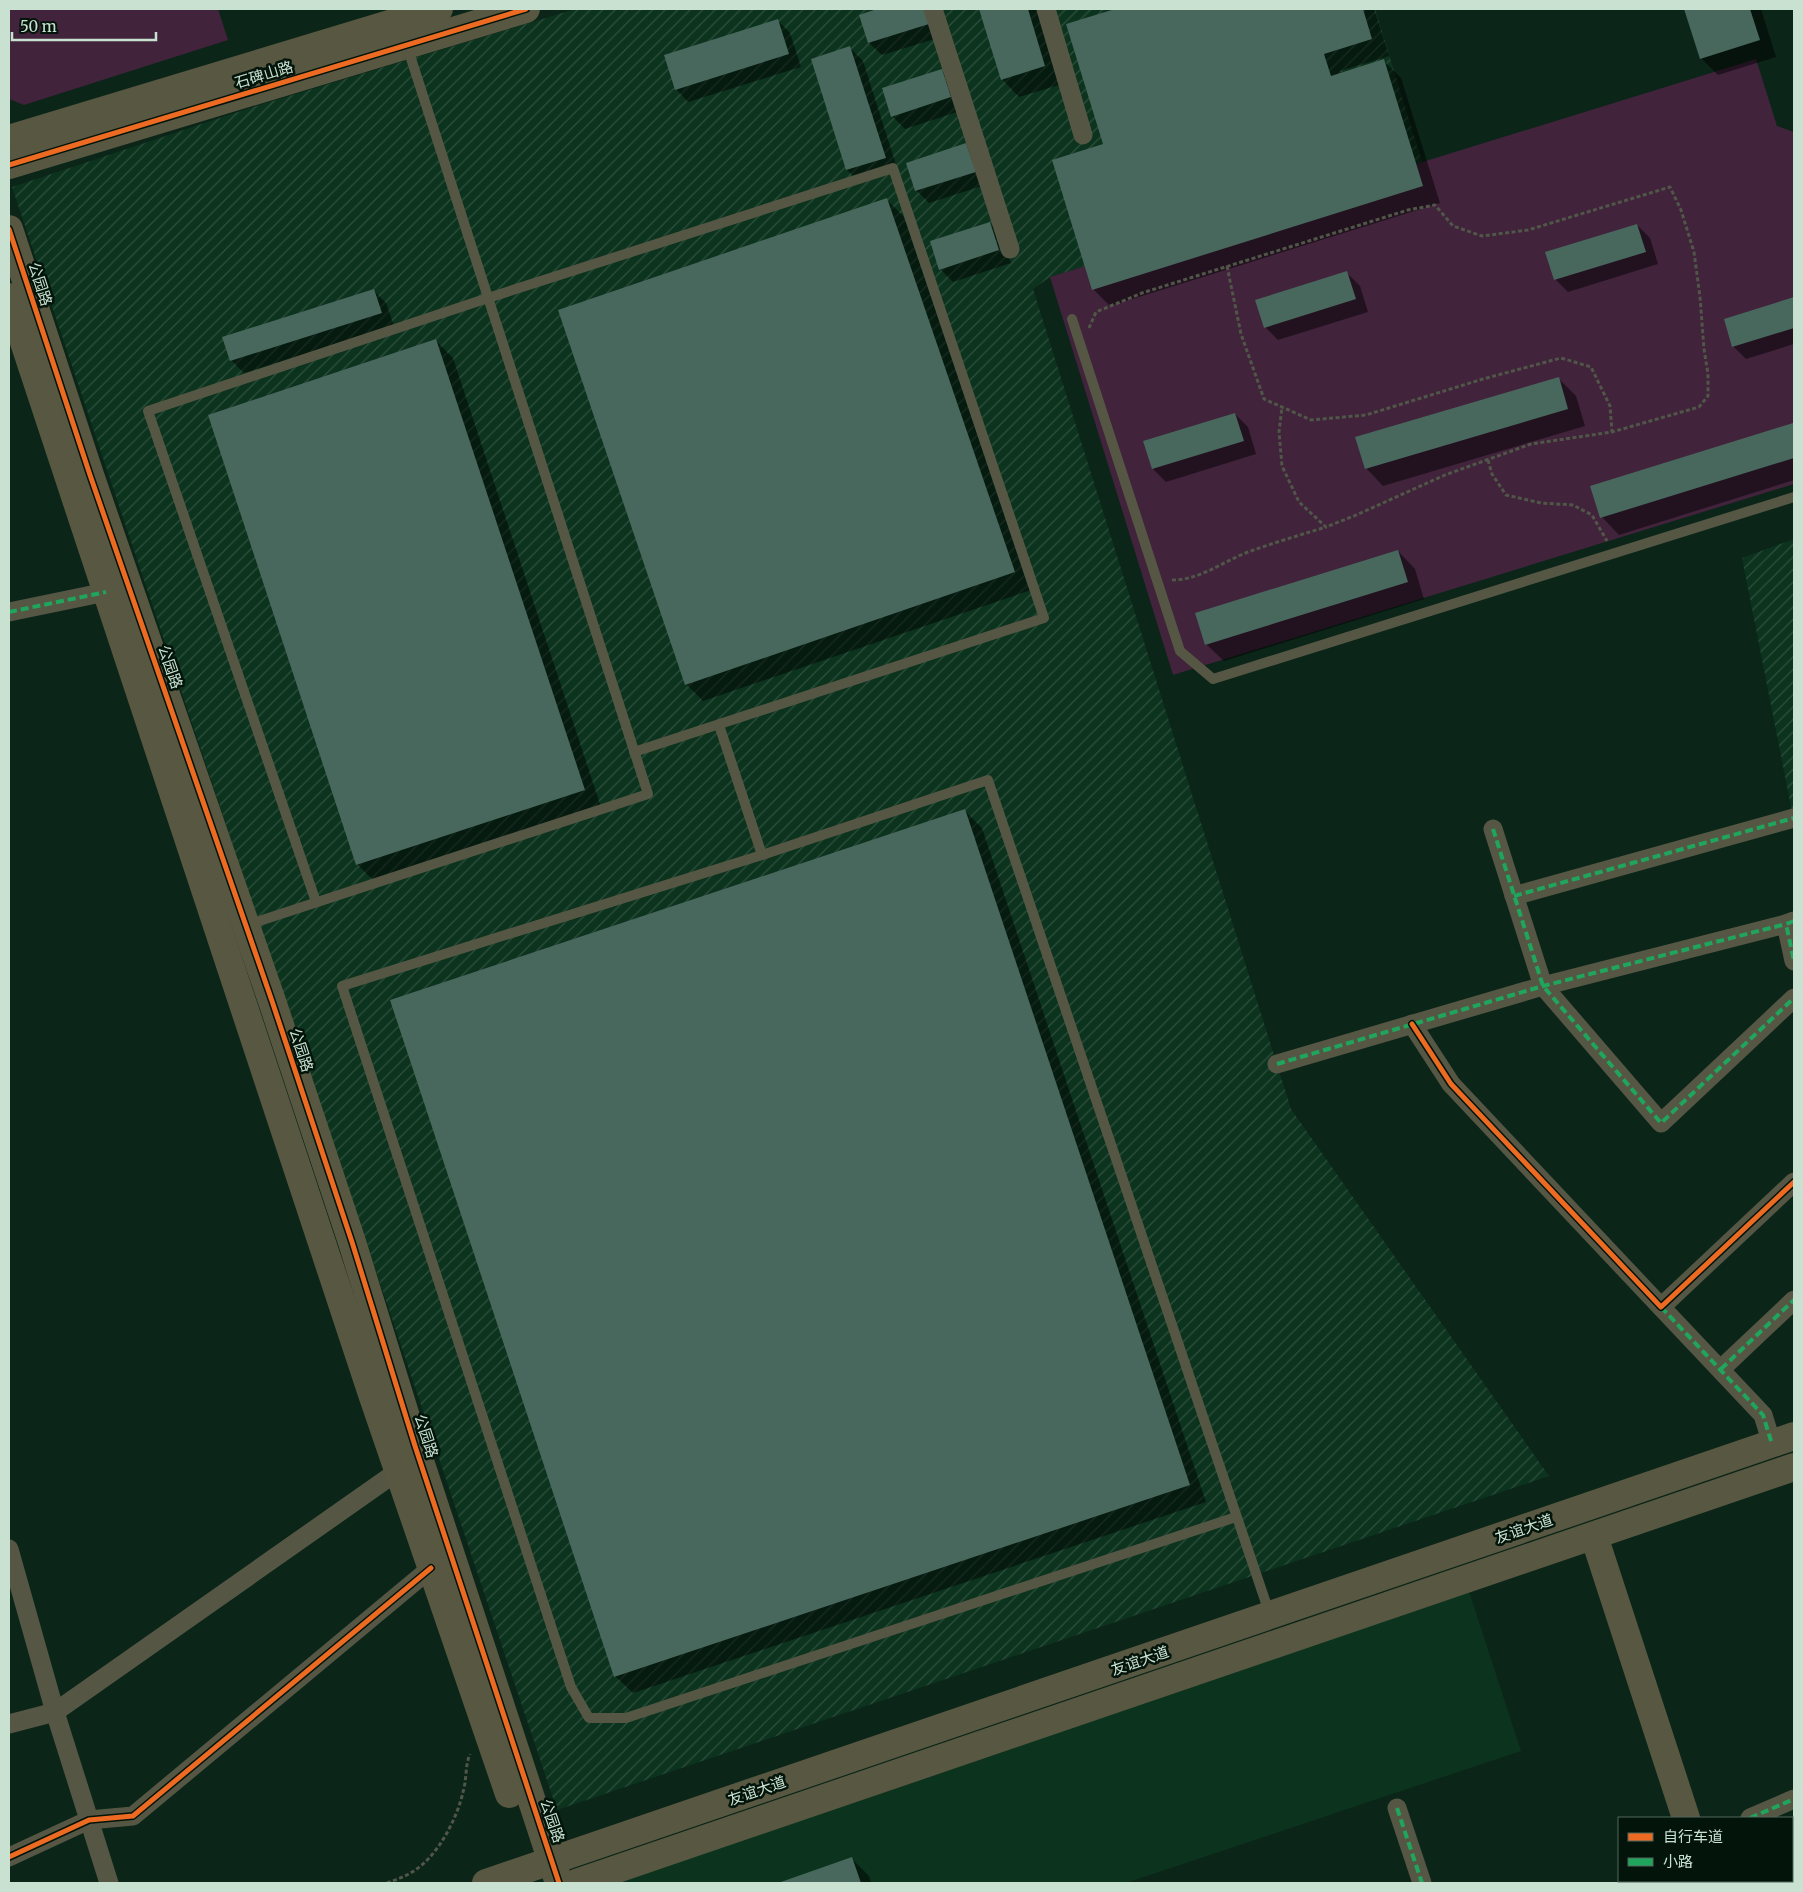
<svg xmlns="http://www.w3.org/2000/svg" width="1803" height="1892" font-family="Merriweather,'Noto Sans SC',serif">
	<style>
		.built { fill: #0c331e }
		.industrial { fill: url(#industrial-furrows) }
		.green { fill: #41233b }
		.shadow { fill: #0007 }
		.building { fill: #48685d }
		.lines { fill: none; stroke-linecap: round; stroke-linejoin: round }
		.path { stroke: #505648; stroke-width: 3; stroke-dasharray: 4 2.5; stroke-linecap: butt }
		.lane { stroke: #555744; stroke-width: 10 }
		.street { stroke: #555744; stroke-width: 19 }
		.secondary { stroke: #585741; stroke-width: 28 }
		.quiet { stroke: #20a55d; stroke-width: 4; stroke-dasharray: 8 4; stroke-linecap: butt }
		.cycleway-casing { stroke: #03140a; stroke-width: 8 }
		.cycleway { stroke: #ed6a23; stroke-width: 5 }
		.labels { text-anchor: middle; stroke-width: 5; stroke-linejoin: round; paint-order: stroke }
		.street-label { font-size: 15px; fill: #c9e1d1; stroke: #03140a }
	</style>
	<defs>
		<pattern id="industrial-furrows" width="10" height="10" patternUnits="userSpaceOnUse" patternTransform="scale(1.25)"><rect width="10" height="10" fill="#0c331e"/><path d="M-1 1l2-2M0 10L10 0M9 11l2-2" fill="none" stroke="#2e503e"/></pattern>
	</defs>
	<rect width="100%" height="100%" fill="#0b2518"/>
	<polygon class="built" points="1467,1585 1521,1751 1126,1883 597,1883"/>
	<g class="industrial">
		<polygon points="575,9 1375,9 1422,162 1050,277 1033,289 1291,1109 1549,1476 557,1810 12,187 253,107"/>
		<polygon points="1794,539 1794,822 1742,558"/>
	</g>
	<g class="green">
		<polygon points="9,9 218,9 228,40 24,105 9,99"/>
		<polygon points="1756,59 1777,126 1794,132 1794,484 1173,675 1050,277"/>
	</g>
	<g class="shadow">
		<polygon points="881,9 931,9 941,37 882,55 869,43 861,16"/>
		<polygon points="980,9 1039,9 1062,84 1019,97 1002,79"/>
		<polygon points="1119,9 1374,9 1389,56 1340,71 1341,74 1383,60 1401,78 1440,203 1110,306 1093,289 1105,145 1067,25"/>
		<polygon points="1685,9 1761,9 1776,57 1718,75 1701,58"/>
		<polygon points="777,20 790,33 801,67 688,102 676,89"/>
		<polygon points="850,48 863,61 898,171 860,182 847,170 812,60"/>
		<polygon points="941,70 954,83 963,110 905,129 892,116"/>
		<polygon points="966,144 979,157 988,184 929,203 916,190"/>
		<polygon points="887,200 904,217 1031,590 703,701 686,684"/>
		<polygon points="989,223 1002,236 1011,263 953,282 940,269"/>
		<polygon points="1637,225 1650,238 1658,264 1568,292 1555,279"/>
		<polygon points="1347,273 1360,286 1368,312 1278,340 1265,327"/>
		<polygon points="373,290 386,303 394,326 244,373 231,360"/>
		<polygon points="1794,298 1794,344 1746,359 1733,346 1725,320"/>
		<polygon points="436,341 453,358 601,807 375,882 357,864"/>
		<polygon points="1559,379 1576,396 1585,426 1383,486 1366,468"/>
		<polygon points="1235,414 1248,427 1256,454 1166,482 1153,469"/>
		<polygon points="1793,425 1794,426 1794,480 1619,535 1602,517"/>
		<polygon points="1398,551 1415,569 1424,599 1224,661 1206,644"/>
		<polygon points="964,810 982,828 1206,1502 633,1693 615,1676"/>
		<polygon points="852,1859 869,1876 871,1883 781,1883"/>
	</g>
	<g class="building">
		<polygon points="877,9 924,9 929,24 868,43 859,15"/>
		<polygon points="979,9 1028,9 1045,66 1001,80"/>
		<polygon points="1115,9 1267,9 1267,10 1272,9 1363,9 1372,39 1324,54 1331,76 1384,59 1423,186 1092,290 1052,160 1103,144 1066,24"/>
		<polygon points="1684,9 1750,9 1760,40 1700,59"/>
		<polygon points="778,19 789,54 675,90 664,55"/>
		<polygon points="850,46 886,158 846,170 811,59"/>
		<polygon points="942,69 951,97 891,117 882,88"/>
		<polygon points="966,143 976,172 915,191 906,163"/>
		<polygon points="887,198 1015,572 685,685 558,310"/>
		<polygon points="990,222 999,250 939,270 930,241"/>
		<polygon points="1637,224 1646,252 1554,280 1545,252"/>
		<polygon points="1347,271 1356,299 1264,328 1255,300"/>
		<polygon points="374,289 382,313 230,361 222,337"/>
		<polygon points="1794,297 1794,328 1732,347 1724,319"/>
		<polygon points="436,339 585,790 356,865 208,415"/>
		<polygon points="1559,377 1568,409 1365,469 1355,437"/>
		<polygon points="1235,413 1244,441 1152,469 1143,441"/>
		<polygon points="1793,423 1794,458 1600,518 1590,486"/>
		<polygon points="1398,550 1408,582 1205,645 1195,613"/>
		<polygon points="965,809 1190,1485 614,1677 390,1000"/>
		<polygon points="852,1857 861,1883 778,1883"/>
	</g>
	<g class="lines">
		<g class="path">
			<polyline points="1227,266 1241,334 1264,399 1311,420 1366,415 1483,379 1561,358 1591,367 1610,406 1612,432 1531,444 1445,475 1354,516 1326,527 1299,502 1282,466 1279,432 1282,407"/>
			<polyline points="1089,328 1096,312 1142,293 1408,210 1435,205 1453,226 1482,236 1528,230 1670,187 1681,210 1694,252 1700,297 1704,349 1708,374 1708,396 1699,407 1612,432"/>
			<polyline points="1488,460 1492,474 1506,495 1541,503 1573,505 1592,515 1607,541"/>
			<path d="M1172,580C1200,580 1222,562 1248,552C1273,543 1300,535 1326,527"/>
			<path d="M387,1883C395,1880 404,1877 412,1872C437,1858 457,1819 463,1792C467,1779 465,1765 470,1754"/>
		</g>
		<g class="lane">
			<polyline points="1072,319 1180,651 1213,679 1794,497"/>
			<polyline points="719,725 762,855 988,780 1270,1615"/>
			<polyline points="762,855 342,986 571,1687 589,1718 626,1718 1236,1517"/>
			<polyline points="316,902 148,411 488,298 893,168 1044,618 634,752"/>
			<polyline points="247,925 648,794 407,46"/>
		</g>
		<g class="street">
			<polyline points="933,9 1010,249"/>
			<polyline points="1046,9 1083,135"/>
			<polyline points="9,612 106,592"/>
			<polyline points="1493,829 1543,986 1661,1123 1794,998"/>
			<polyline points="1514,896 1794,818"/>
			<polyline points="1794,921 1786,924 1794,961"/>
			<polyline points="1412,1024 1451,1084 1661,1307 1794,1182"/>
			<polyline points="1277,1064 1543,986 1786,924"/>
			<polyline points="1661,1307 1763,1415 1772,1444"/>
			<polyline points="1721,1369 1794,1300"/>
			<polyline points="9,1549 55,1712 109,1883"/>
			<polyline points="9,1724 55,1712 398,1471"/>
			<polyline points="1397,1808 1422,1883"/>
			<polyline points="1750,1818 1794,1799"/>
			<polyline points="9,1857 89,1820 133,1816 431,1568"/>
		</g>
		<g class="secondary">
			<polyline points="9,139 439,9"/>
			<polyline points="9,165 526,9"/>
			<polyline points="9,229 90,475 272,1001 352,1242 415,1446 559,1883"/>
			<polyline points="9,297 372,1394 509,1794"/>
			<polyline points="1594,1536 1686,1818"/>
			<polyline points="1706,1881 1707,1883"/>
			<polyline points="486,1883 1794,1436"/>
			<polyline points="576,1883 1794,1467"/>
		</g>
		<g class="quiet">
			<polyline points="9,612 106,592"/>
			<polyline points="1493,829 1543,986 1661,1123 1794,998"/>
			<polyline points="1514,896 1794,818"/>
			<polyline points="1794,921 1786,924 1794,961"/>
			<polyline points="1277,1064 1543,986 1786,924"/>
			<polyline points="1661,1307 1763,1415 1772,1444"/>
			<polyline points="1721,1369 1794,1300"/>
			<polyline points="1397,1808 1422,1883"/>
			<polyline points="1750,1818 1794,1799"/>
			<polyline points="1701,1883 1707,1881"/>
		</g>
		<defs>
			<g id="cycleway">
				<polyline points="9,165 526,9"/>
				<polyline points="9,229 90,475 272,1001 352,1242 415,1446 559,1883"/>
				<polyline points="1412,1024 1451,1084 1661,1307 1794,1182"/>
				<polyline points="9,1857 89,1820 133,1816 431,1568"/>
			</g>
		</defs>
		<use href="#cycleway" class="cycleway-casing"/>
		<use href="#cycleway" class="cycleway"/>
	</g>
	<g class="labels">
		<g class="street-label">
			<text transform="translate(264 75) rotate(-17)" y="5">石碑山路</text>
			<text transform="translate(40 284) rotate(72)" y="5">公园路</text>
			<text transform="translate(170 667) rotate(71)" y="5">公园路</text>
			<text transform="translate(301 1050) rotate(72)" y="5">公园路</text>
			<text transform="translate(426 1436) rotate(72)" y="5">公园路</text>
			<text transform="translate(1524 1529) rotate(-19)" y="5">友谊大道</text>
			<text transform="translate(1140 1661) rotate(-19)" y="5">友谊大道</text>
			<text transform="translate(757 1791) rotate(-19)" y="5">友谊大道</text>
			<text transform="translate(552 1821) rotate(71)" y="5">公园路</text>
		</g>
	</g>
	<rect width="1803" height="1892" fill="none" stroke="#c9e1d1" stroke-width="20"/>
	<rect x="1618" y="1817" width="175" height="65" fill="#03140a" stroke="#52665a"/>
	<rect x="1628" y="1833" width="25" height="8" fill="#ed6a23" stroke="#52665a"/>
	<text x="1663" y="1842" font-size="15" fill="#c9e1d1">自行车道</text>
	<rect x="1628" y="1858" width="25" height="8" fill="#20a55d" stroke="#52665a"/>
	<text x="1663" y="1867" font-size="15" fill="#c9e1d1">小路</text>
	<path d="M12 32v8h144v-8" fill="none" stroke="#c9e1d1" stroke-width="2.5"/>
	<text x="20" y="32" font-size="15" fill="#c9e1d1" stroke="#03140a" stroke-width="4" paint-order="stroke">50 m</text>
</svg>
